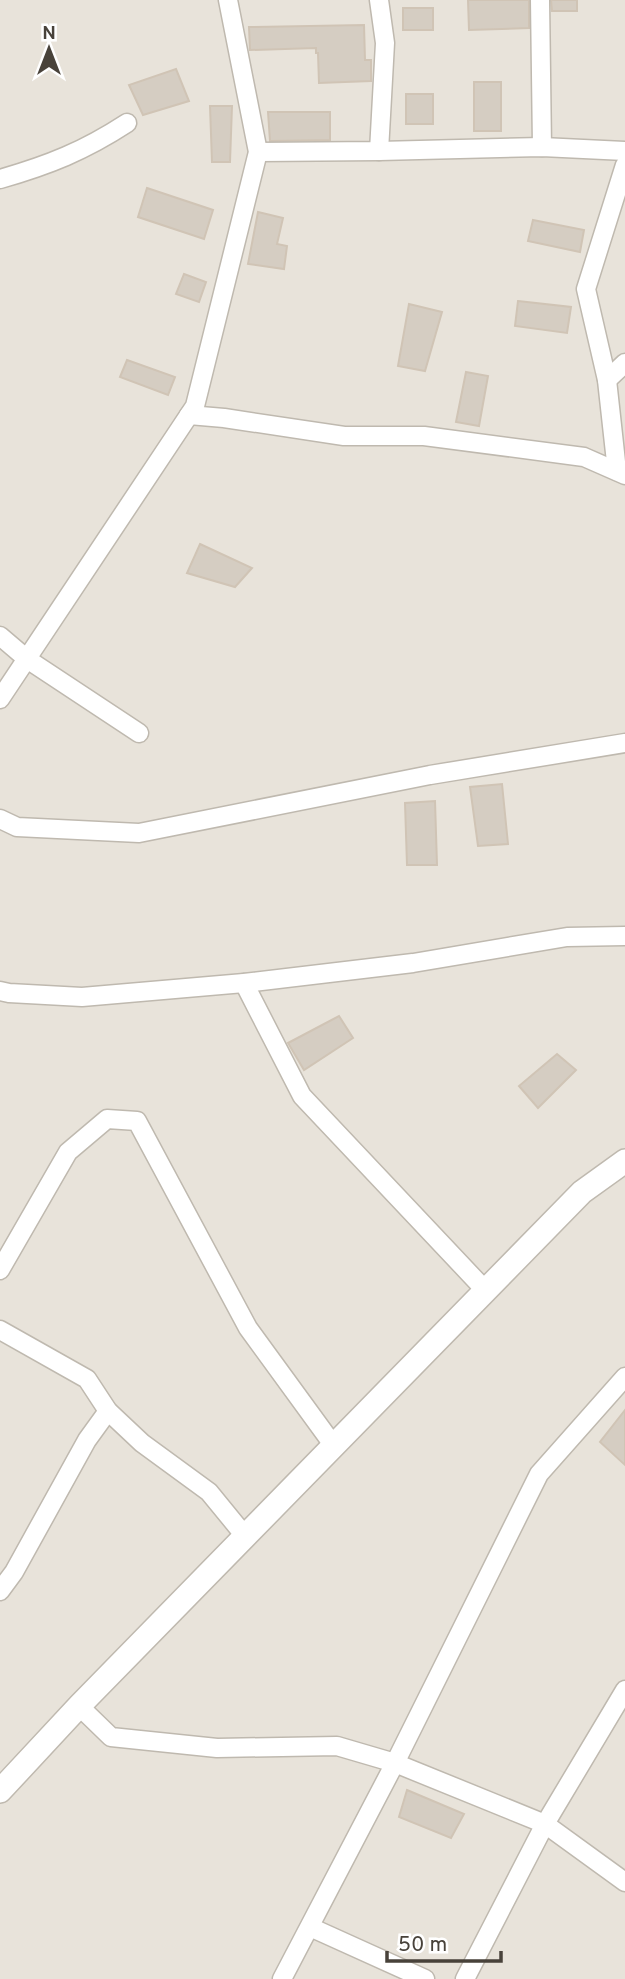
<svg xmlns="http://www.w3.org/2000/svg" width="625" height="1979" font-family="Overpass,sans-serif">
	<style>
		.residential { fill: #e8e3da }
		.building { fill: #d5cdc2; stroke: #d0c4b5; stroke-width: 2 }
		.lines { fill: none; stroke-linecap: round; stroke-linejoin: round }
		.minor-casing { stroke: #bfb9af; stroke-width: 21 }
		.tertiary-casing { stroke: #bfb9af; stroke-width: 26 }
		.minor { stroke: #fff; stroke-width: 18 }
		.tertiary { stroke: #fff; stroke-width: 23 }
	</style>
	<rect width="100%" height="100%" fill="#f5f1ec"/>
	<rect class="residential" x="0" y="0" width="625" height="1979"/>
	<g class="building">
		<polygon points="468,0 529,0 529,28 469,30"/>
		<polygon points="551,0 577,0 577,11 552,11"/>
		<rect x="403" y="8" width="30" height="22"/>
		<polygon points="364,25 365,60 371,60 371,81 319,83 318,53 316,53 316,48 250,50 249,27"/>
		<polygon points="176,69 189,101 143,115 129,85"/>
		<rect x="474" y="82" width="27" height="49"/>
		<rect x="406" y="94" width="27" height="30"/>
		<polygon points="210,106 232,106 230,162 212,162"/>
		<polygon points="268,112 330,112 330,140 270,141"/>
		<polygon points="147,188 213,210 204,239 138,217"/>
		<polygon points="258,212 283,218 277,244 287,246 284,269 248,264"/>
		<polygon points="533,220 584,230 580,252 528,241"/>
		<polygon points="184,274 206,282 199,302 176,294"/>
		<polygon points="518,301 571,307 567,333 515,326"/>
		<polygon points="409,304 442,312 425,371 398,366"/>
		<polygon points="127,360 175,377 168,395 120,377"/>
		<polygon points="466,372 488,376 479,426 456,422"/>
		<polygon points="200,544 252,568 235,587 187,573"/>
		<polygon points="502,784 508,844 478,846 470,787"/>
		<polygon points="435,801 437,865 407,865 405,803"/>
		<polygon points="339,1016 353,1038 304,1070 288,1043"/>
		<polygon points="557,1054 576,1070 538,1108 519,1086"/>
		<polygon points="625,1410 625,1465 600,1442"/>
		<polygon points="407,1790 464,1814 451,1838 399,1817"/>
	</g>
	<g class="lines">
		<defs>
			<g id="minor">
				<polyline points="540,0 542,147"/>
				<polyline points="379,151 542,147 625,151"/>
				<polyline points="258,152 379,151 385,43 379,0"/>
				<path d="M0,179C49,165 84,151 127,123"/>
				<polyline points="607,380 625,363"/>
				<polyline points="189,415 224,418 344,436 424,436 584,457 625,475"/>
				<polyline points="617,471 607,380 586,289 625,165"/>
				<polyline points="0,636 27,659 139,733"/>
				<polyline points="0,699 195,406 258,152 228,0"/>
				<polyline points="0,819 17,827 139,833 430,775 625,743"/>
				<polyline points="244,983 302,1096 486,1291"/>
				<polyline points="0,991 9,993 82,997 244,983 413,963 567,937 625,936"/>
				<polyline points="0,1270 68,1152 107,1119 137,1121 248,1328 334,1446"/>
				<polyline points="0,1330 87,1379 108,1411 142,1443 209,1492 245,1536"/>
				<polyline points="0,1591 14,1572 87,1440 108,1411"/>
				<polyline points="79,1706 111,1737 217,1748 337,1746 395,1763 545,1824 625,1882"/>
				<polyline points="310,1927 425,1979"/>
				<polyline points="282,1979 395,1763 539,1474 625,1377"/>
				<polyline points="465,1979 545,1824 625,1690"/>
			</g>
			<polyline id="tertiary" points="0,1791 79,1706 582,1192 625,1161"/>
		</defs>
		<use href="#minor" class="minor-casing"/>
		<use href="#tertiary" class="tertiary-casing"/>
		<use href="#minor" class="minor"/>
		<use href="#tertiary" class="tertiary"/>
	</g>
	<g transform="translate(49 49)" stroke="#ffffff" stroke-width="5" paint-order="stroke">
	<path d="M0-5L12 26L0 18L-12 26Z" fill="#48423a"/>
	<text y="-10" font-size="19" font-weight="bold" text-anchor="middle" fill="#48423a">N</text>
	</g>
	<path d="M387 1951v10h114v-10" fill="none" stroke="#48423a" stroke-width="3.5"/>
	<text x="398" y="1951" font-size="21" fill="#48423a" stroke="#ffffff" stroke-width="5" paint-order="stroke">50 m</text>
</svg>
